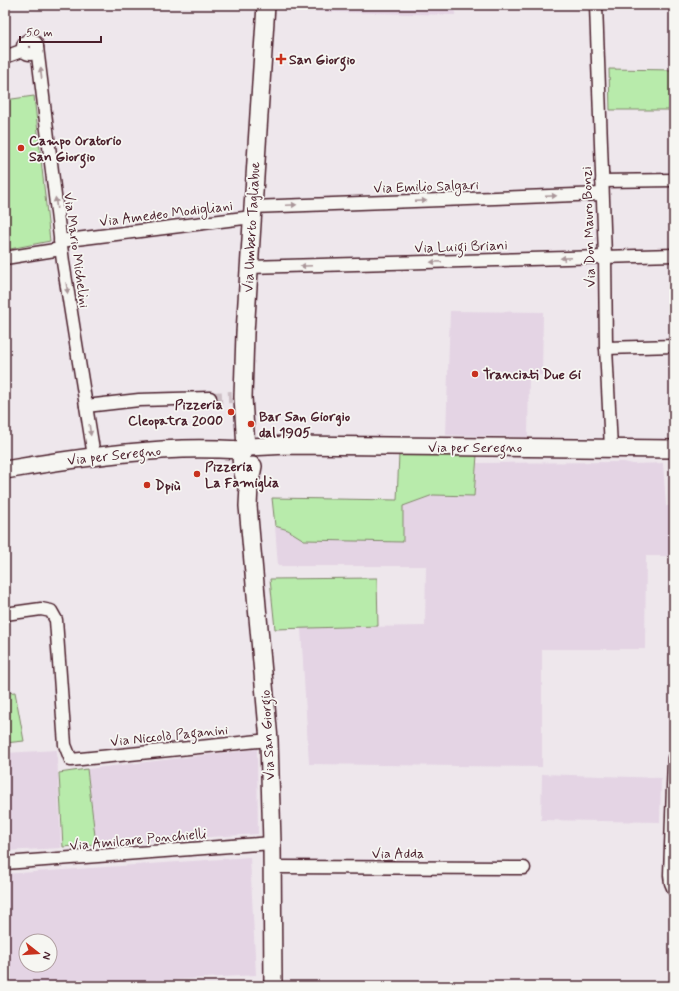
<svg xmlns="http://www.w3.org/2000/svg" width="679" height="991" font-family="Mynerve,sans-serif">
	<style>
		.built { fill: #e4d4e4; fill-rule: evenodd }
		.green { fill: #b8ebab; stroke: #81856b }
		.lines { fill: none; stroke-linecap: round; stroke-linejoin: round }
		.street-tunnel { stroke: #cdbfc5; stroke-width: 12; stroke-dasharray: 12 6; stroke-linecap: butt }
		.street-casing { stroke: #4a1f2b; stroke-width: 15 }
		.secondary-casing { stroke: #4a1f2b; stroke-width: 20 }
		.street { stroke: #f6f6f2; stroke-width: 12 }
		.secondary { stroke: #f6f6f2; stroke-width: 17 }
		.oneway { fill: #a99598 }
		.poi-dot { fill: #c8321e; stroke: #f6f6f2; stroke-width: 1.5 }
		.labels { text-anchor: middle; stroke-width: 3.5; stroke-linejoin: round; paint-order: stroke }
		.poi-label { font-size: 14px; font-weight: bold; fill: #4a1f2b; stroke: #f6f6f2; text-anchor: start }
		.street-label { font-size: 14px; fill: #4a1f2b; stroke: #f6f6f2 }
	</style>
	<rect width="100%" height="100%" fill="#eee7ec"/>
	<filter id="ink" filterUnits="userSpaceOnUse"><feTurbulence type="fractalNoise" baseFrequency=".025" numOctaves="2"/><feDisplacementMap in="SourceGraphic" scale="8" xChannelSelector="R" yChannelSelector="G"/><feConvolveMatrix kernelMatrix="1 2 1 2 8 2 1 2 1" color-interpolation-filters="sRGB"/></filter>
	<g filter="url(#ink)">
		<g class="built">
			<polygon points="293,5 456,5 455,15 293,11"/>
			<polygon points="450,311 543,312 542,375 529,375 528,437 446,435"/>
			<polygon points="624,462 633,464 663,463 666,506 673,506 673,556 646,556 645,649 542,649 542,767 309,764 301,628 425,626 426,566 278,566 275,526 288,530 304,540 403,542 403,506 433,495 474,496 477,463"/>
			<polygon points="257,749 258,834 96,844 87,769"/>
			<polygon points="57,750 61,848 5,851 5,753"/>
			<polygon points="542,774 661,778 660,822 541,820"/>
			<path d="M250,857L256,975L74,986H5V874ZM26,941H50V965H26Z"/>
		</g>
		<g class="green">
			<polygon points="609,69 674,70 674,110 610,110"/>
			<polygon points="34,96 50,241 5,250 5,100"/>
			<polygon points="399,454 477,455 474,496 433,495 403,506 403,542 304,540 288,530 275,526 272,498 397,500"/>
			<polygon points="377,578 378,626 275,629 270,579"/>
			<polygon points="15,692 24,741 5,743 5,693"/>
			<polygon points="87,769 96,844 63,847 59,773"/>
		</g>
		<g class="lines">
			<polyline class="street-tunnel" points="210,398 232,397"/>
			<defs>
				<g id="street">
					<polyline points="596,5 605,256 606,348 611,448"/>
					<circle cx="30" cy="47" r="7"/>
					<polyline points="37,47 63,262 94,456"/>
					<polyline points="5,57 24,50"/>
					<polyline points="602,181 674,180"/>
					<polyline points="252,207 602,194"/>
					<polyline points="60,241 252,217"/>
					<polyline points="5,258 61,249"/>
					<polyline points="249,267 674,255"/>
					<polyline points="606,348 674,346"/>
					<polyline points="86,406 139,400 210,398"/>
					<polyline points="5,614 41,609 51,611 56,620 65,745 71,760 269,740"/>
					<polyline points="674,758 670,875 671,883 674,890"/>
					<polyline points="5,863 272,843"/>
					<polyline points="272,867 524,868"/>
				</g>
				<g id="secondary">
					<polyline points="246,449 243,397 245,333 266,5"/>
					<polyline points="253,466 249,486 248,506 269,740 272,843 273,986"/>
					<path d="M5,470C64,460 124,451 183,449C204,448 224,449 244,450"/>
					<path d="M246,485C244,474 235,453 249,447L288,445L674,449"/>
				</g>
			</defs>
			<use href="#street" class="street-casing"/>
			<use href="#secondary" class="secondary-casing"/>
			<use href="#street" class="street"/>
			<use href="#secondary" class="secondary"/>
		</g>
		<defs><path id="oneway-solid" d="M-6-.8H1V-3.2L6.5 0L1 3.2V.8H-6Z"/></defs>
		<g class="oneway">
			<use href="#oneway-solid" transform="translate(41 73) rotate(-97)"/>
			<use href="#oneway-solid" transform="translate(551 196) rotate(-2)"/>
			<use href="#oneway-solid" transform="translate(421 201) rotate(-2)"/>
			<use href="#oneway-solid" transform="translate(56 203) rotate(-97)"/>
			<use href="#oneway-solid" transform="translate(291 205) rotate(-2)"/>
			<use href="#oneway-solid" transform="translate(566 258) rotate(178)"/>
			<use href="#oneway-solid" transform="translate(436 262) rotate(178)"/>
			<use href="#oneway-solid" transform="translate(306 266) rotate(178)"/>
			<use href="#oneway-solid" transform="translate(67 288) rotate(81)"/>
			<use href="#oneway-solid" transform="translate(90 430) rotate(82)"/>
		</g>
	</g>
	<g class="poi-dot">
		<path d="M279 53h4v4h4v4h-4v4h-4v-4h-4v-4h4z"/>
		<circle cx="21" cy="148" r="4"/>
		<circle cx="475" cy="374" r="4"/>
		<circle cx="231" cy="412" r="4"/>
		<circle cx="251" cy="424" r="4"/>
		<circle cx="197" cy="474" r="4"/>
		<circle cx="147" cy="485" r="4"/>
	</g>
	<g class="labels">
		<g class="poi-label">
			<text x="289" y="64">San Giorgio</text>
			<text x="29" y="145">Campo Oratorio<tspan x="29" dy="16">San Giorgio</tspan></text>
			<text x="483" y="379">Tranciati Due Gi</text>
			<text x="223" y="409" text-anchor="end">Pizzeria<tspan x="223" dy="16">Cleopatra 2000</tspan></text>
			<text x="259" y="421">Bar San Giorgio<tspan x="259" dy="16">dal 1905</tspan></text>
			<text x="205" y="471">Pizzeria<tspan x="205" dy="16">La Famiglia</tspan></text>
			<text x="155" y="490">Dpiù</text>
		</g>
		<g class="street-label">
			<text transform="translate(426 186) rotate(-2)" y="5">Via Emilio Salgari</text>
			<text transform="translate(166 213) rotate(-7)" y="5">Via Amedeo Modigliani</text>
			<text transform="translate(251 227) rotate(-87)" y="5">Via Umberto Tagliabue</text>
			<text transform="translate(588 227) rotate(-92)" y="5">Via Don Mauro Bonzi</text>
			<text transform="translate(461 246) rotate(-2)" y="5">Via Luigi Briani</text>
			<text transform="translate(77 250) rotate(82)" y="5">Via Mario Michelini</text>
			<text x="475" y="452">Via per Seregno</text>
			<text transform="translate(114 455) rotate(-6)" y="5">Via per Seregno</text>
			<text transform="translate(169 735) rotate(-6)" y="5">Via Niccolò Paganini</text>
			<text transform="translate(267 735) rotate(-93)" y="5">Via San Giorgio</text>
			<text transform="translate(138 839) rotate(-5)" y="5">Via Amilcare Ponchielli</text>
			<text x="398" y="858">Via Adda</text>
		</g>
	</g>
	<rect width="679" height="991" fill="none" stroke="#f6f6f2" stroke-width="20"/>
	<rect x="10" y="10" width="659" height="971" fill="none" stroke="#4a1f2b" stroke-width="1.5" filter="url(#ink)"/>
	<g transform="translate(38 953) rotate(107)"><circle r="19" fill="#f6f6f2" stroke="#b1a0a2"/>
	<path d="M0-3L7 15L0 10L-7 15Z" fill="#c8321e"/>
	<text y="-6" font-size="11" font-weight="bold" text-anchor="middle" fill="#4a1f2b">N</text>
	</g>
	<path d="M20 36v6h81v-6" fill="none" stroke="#4a1f2b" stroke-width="2"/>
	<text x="26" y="36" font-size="12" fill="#4a1f2b" stroke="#f6f6f2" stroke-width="3" paint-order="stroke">50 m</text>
</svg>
